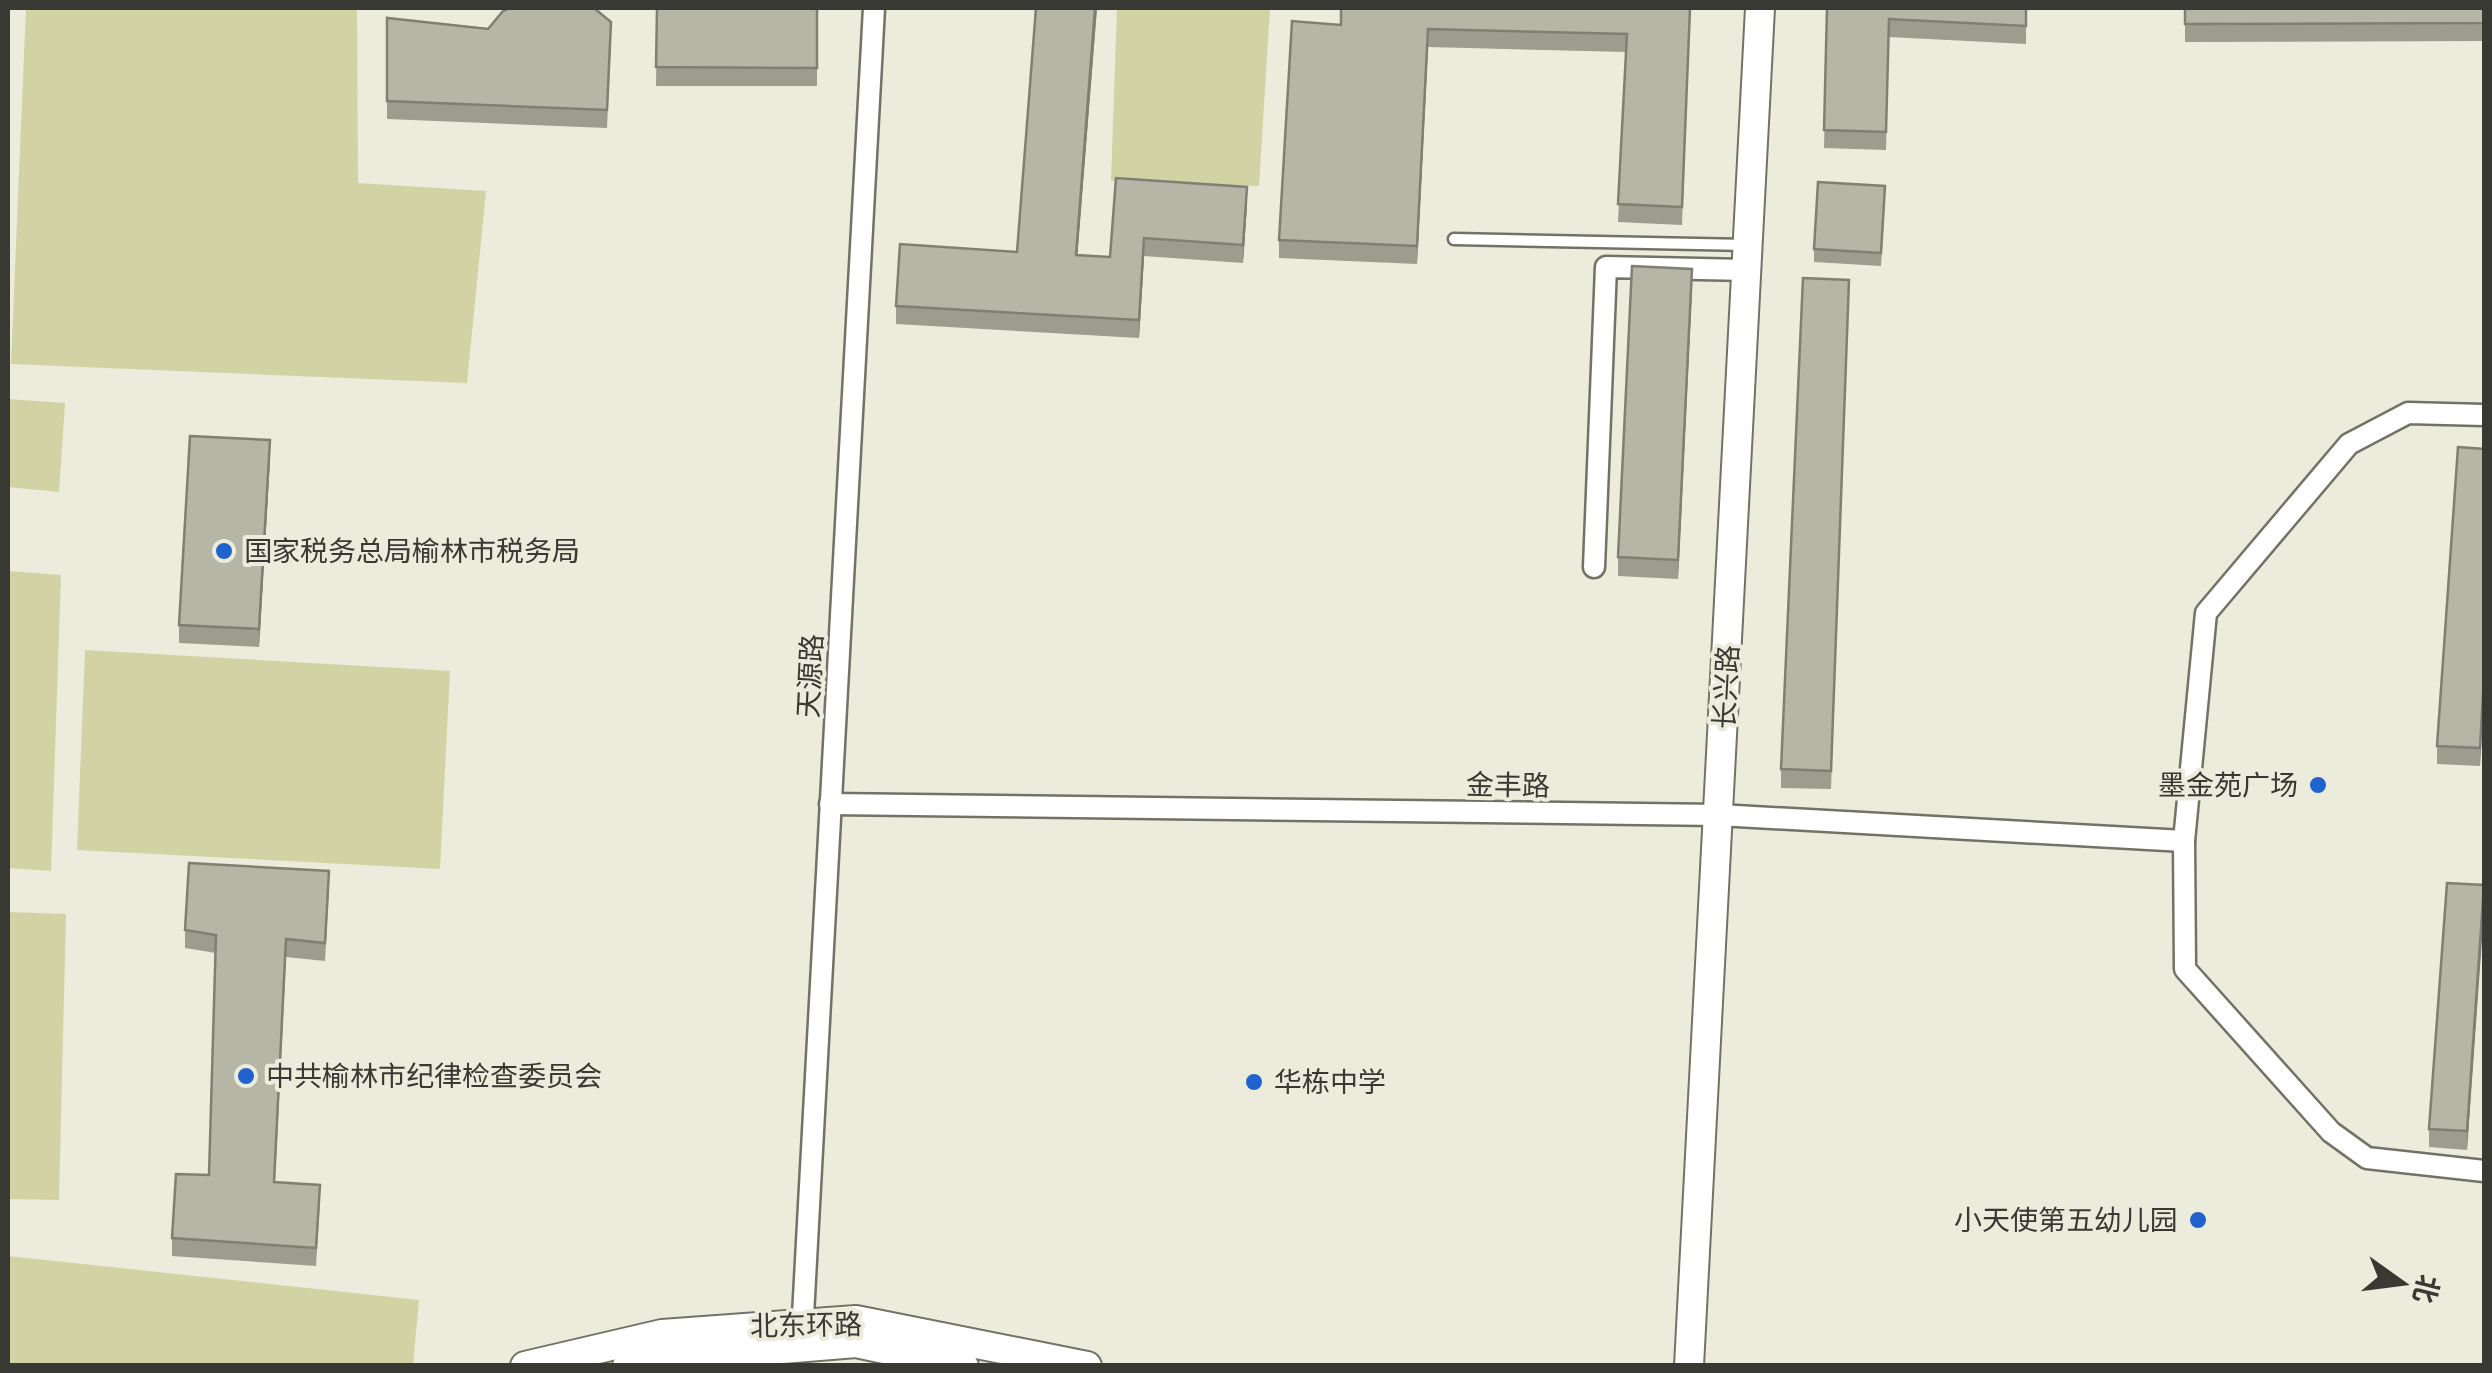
<svg xmlns="http://www.w3.org/2000/svg" width="2492" height="1373" font-family="'Fira Sans Condensed','Noto Sans SC',sans-serif">
	<style>
		.green { fill: #d1d3a4 }
		.lines { fill: none; stroke-linecap: round; stroke-linejoin: round }
		.lane-casing { stroke: #727364; stroke-width: 15 }
		.street-casing { stroke: #727364; stroke-width: 25 }
		.secondary-casing { stroke: #727364; stroke-width: 32 }
		.lane { stroke: #fff; stroke-width: 10 }
		.street { stroke: #fff; stroke-width: 20 }
		.secondary { stroke: #fff; stroke-width: 28 }
		.wall { fill: #9c9d8f }
		.shaded-wall { fill: #7f7f74 }
		.building { fill: #b5b6a6; stroke: #7f7f74; stroke-width: 2.5 }
		.poi-dot { fill: #2063cf; stroke: #ebecdb; stroke-width: 4 }
		.labels { text-anchor: middle; stroke-width: 8; stroke-linejoin: round; paint-order: stroke }
		.poi-label { font-size: 28px; fill: #393933; stroke: #ebecdb; text-anchor: start }
		.street-label { font-size: 28px; fill: #393933; stroke: #ebecdb }
	</style>
	<rect width="100%" height="100%" fill="#ebecdb"/>
	<g class="green">
		<polygon points="26,8 357,8 358,183 486,191 467,383 11,364"/>
		<polygon points="1117,8 1270,8 1259,186 1111,181"/>
		<polygon points="8,399 65,403 59,492 8,487"/>
		<polygon points="8,571 61,575 51,871 8,868"/>
		<polygon points="85,650 450,671 440,869 77,850"/>
		<polygon points="8,912 66,914 59,1200 8,1199"/>
		<polygon points="8,1256 419,1300 413,1365 8,1365"/>
	</g>
	<g class="lines">
		<defs>
			<polyline id="lane" points="1454,239 1747,245"/>
			<g id="street">
				<polyline points="2484,415 2408,413 2349,444 2206,613 2184,841 2185,969 2331,1132 2367,1158 2484,1171"/>
				<polyline points="1594,567 1606,267 1747,270"/>
				<polyline points="830,804 1719,815 2184,841"/>
				<polyline points="802,1334 874,8"/>
			</g>
			<g id="secondary">
				<polyline points="525,1366 662,1334 856,1320 1087,1366"/>
				<polyline points="627,1366 670,1358 856,1343 964,1366"/>
				<polyline points="1689,1366 1760,8"/>
			</g>
		</defs>
		<use href="#lane" class="lane-casing"/>
		<use href="#street" class="street-casing"/>
		<use href="#secondary" class="secondary-casing"/>
		<use href="#lane" class="lane"/>
		<use href="#street" class="street"/>
		<use href="#secondary" class="secondary"/>
	</g>
	<g class="wall">
		<polygon points="657,8 817,8 817,86 656,86"/>
		<polygon points="1097,8 1077,255 1110,257 1116,178 1247,205 1243,263 1144,256 1139,338 896,324 896,306 1017,252"/>
		<polygon points="1690,8 1682,225 1618,222 1626,52 1428,47 1417,264 1279,258 1279,240 1341,25"/>
		<polygon points="1827,8 2026,8 2026,44 1889,37 1886,150 1824,148"/>
		<polygon points="2185,8 2484,8 2484,41 2185,42"/>
		<polygon points="387,18 611,40 607,128 387,119"/>
		<polygon points="1885,199 1881,266 1814,262 1814,249"/>
		<polygon points="1849,280 1831,789 1781,788 1781,769"/>
		<polygon points="1692,288 1678,579 1618,576 1618,557"/>
		<polygon points="2484,449 2480,766 2437,764 2437,746"/>
		<polygon points="270,458 259,647 179,643 179,625"/>
		<polygon points="2484,885 2467,1150 2429,1147 2429,1129"/>
		<polygon points="329,889 325,961 286,957 275,1182 320,1203 316,1266 172,1256 172,1238 209,1175 216,953 185,948 185,930"/>
	</g>
	<g class="shaded-wall">
		<polygon points="1095,8 1097,8 1076,273 1076,255"/>
		<polygon points="1428,29 1428,47 1417,264 1417,246"/>
		<polygon points="1247,187 1247,205 1243,263 1243,245"/>
		<polygon points="1144,238 1144,256 1139,338 1139,320"/>
		<polygon points="1692,269 1692,288 1678,579 1678,560"/>
		<polygon points="270,440 270,458 259,647 259,629"/>
		<polygon points="2484,676 2484,694 2480,766 2480,748"/>
		<polygon points="2484,893 2484,911 2467,1150 2467,1131"/>
	</g>
	<g class="building">
		<polygon points="510,8 594,8 611,22 607,110 387,101 387,18 488,29 503,11"/>
		<polygon points="657,8 817,8 817,68 656,67"/>
		<polygon points="1036,8 1095,8 1076,255 1110,257 1116,178 1247,187 1243,245 1144,238 1139,320 896,306 900,244 1017,252"/>
		<polygon points="1341,8 1690,8 1682,207 1618,204 1627,34 1428,29 1417,246 1279,240 1292,21 1341,25"/>
		<polygon points="1827,8 2026,8 2026,26 1889,19 1886,132 1824,130"/>
		<polygon points="2185,8 2484,8 2484,23 2185,24"/>
		<polygon points="1818,182 1885,186 1881,253 1814,249"/>
		<polygon points="1632,266 1692,269 1678,560 1618,557"/>
		<polygon points="1803,278 1849,280 1831,771 1781,769"/>
		<polygon points="190,436 270,440 259,629 179,625"/>
		<polygon points="2458,447 2484,449 2484,676 2480,748 2437,746"/>
		<polygon points="189,863 329,871 325,943 286,939 274,1182 320,1185 316,1248 172,1238 176,1174 209,1175 216,935 185,930"/>
		<polygon points="2447,883 2484,885 2467,1131 2429,1129"/>
	</g>
	<g class="poi-dot">
		<circle cx="224" cy="551" r="10"/>
		<circle cx="2318" cy="785" r="10"/>
		<circle cx="246" cy="1076" r="10"/>
		<circle cx="1254" cy="1082" r="10"/>
		<circle cx="2198" cy="1220" r="10"/>
	</g>
	<g class="labels">
		<g class="poi-label">
			<text x="244" y="561">国家税务总局榆林市税务局</text>
			<text x="2298" y="795" text-anchor="end">墨金苑广场</text>
			<text x="266" y="1086">中共榆林市纪律检查委员会</text>
			<text x="1274" y="1092">华栋中学</text>
			<text x="2178" y="1230" text-anchor="end">小天使第五幼儿园</text>
		</g>
		<g class="street-label">
			<text transform="translate(810 676) rotate(-87)" y="10">天源路</text>
			<text transform="translate(1726 687) rotate(-87)" y="10">长兴路</text>
			<text transform="translate(1508 785) rotate(1)" y="10">金丰路</text>
			<text transform="translate(806 1325) rotate(-1)" y="10">北东环路</text>
		</g>
	</g>
	<rect width="2492" height="1373" fill="none" stroke="#393933" stroke-width="20"/>
	<g transform="translate(2402 1283) rotate(104)" stroke="#ebecdb" stroke-width="8" paint-order="stroke">
	<path d="M0-8L18 38L0 25L-18 38Z" fill="#393933"/>
	<text y="-15" font-size="28" font-weight="bold" text-anchor="middle" fill="#393933">北</text>
	</g>
</svg>
